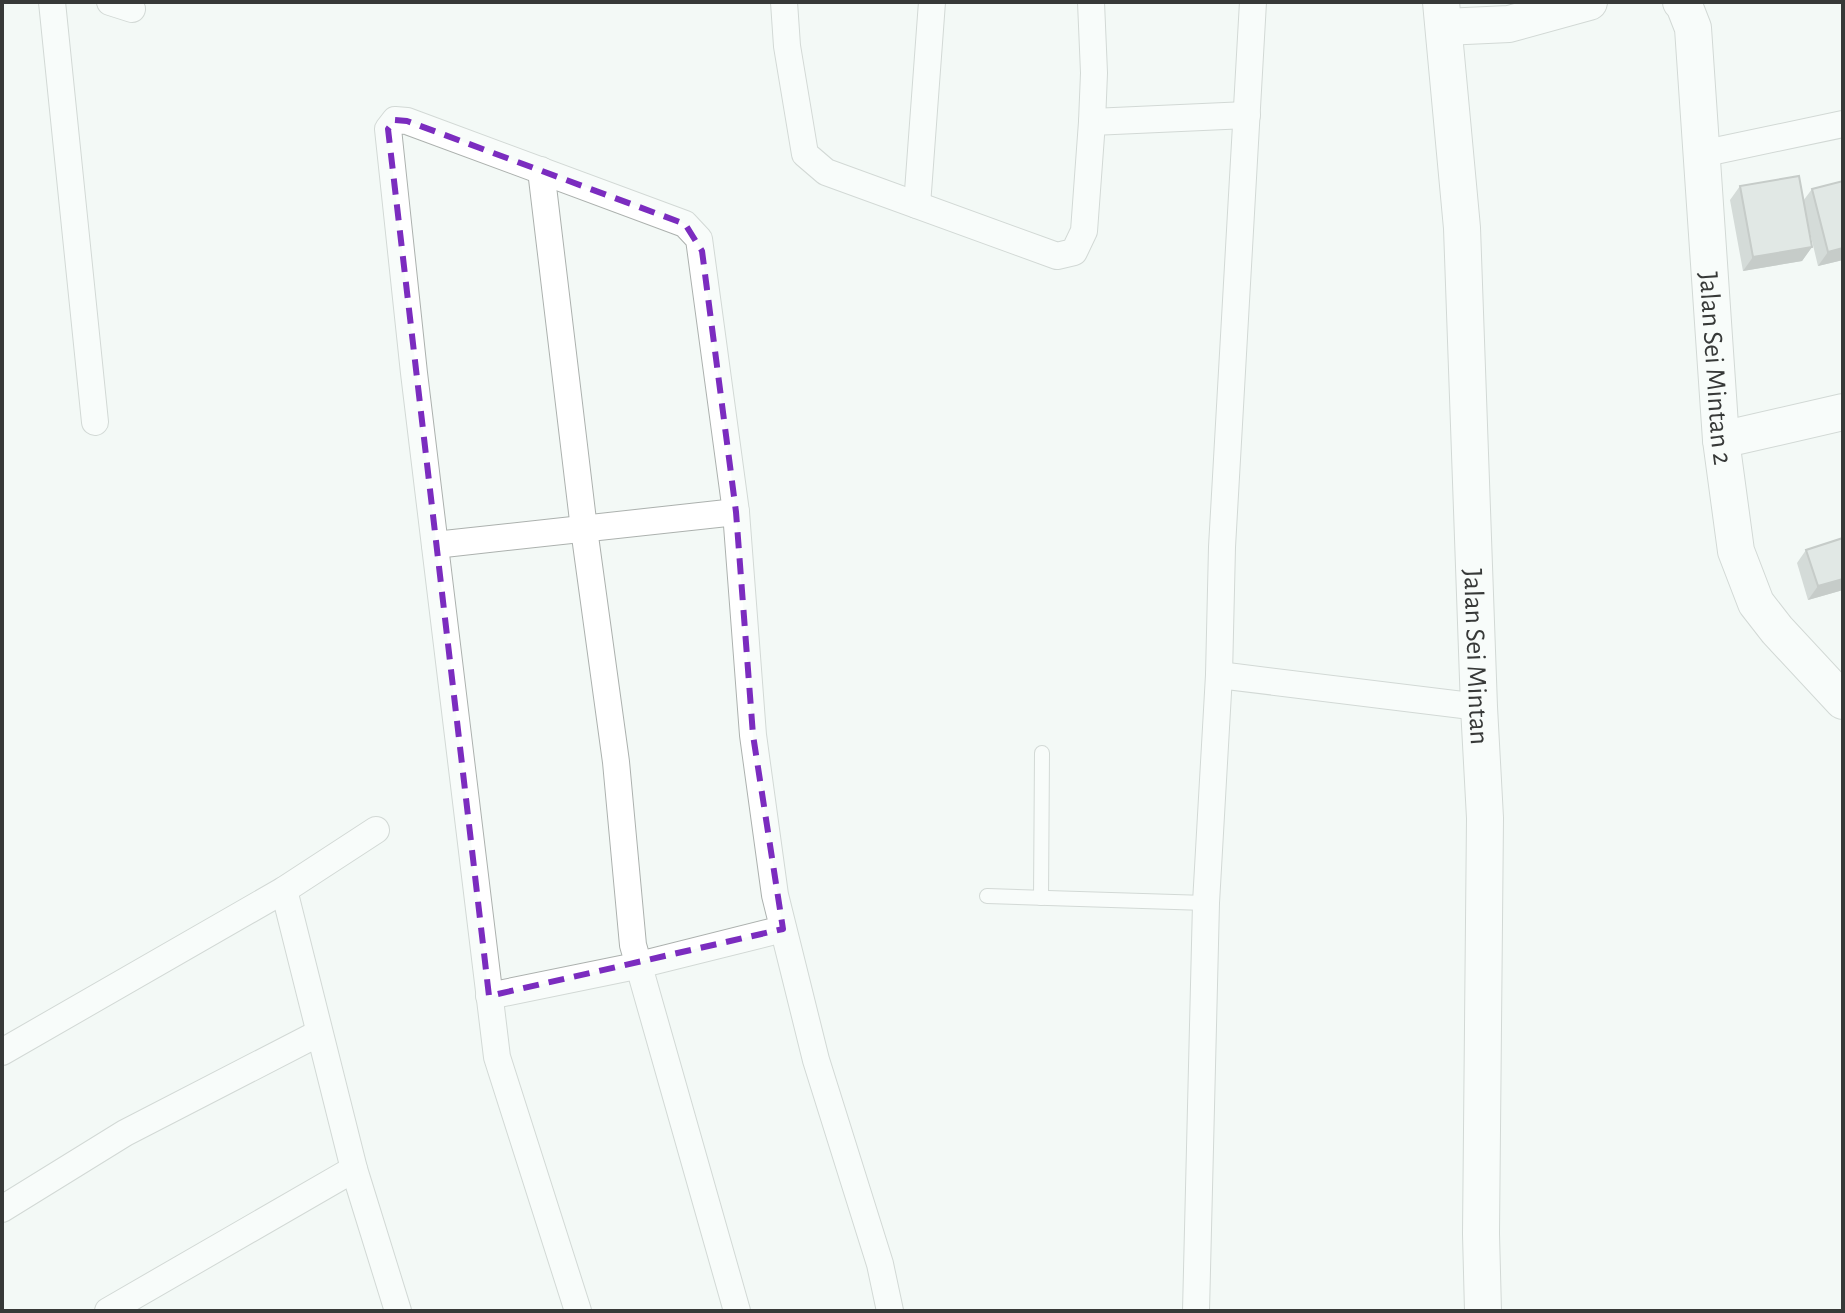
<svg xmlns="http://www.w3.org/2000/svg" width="1845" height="1313" font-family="'Alegreya Sans',sans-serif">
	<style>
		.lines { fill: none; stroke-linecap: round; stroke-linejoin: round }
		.lane-casing { stroke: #acb1ae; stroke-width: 16 }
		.street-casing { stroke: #acb1ae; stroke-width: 28 }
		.secondary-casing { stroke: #acb1ae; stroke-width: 38 }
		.lane { stroke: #fff; stroke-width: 14 }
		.street { stroke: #fff; stroke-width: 26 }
		.secondary { stroke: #fff; stroke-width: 36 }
		.wall { fill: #b0b5b3 }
		.shaded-wall { fill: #909492 }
		.building { fill: #cdd3d0; stroke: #909492; stroke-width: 2 }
		.marked { fill: none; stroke: #7b2cbf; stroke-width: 6; stroke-dasharray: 16 10; stroke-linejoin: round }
		.labels { text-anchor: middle; stroke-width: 6; stroke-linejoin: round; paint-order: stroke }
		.street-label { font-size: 28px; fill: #373938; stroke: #f3f9f6 }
	</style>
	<rect width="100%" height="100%" fill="#f3f9f6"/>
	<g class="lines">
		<defs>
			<g id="lane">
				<polyline points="987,896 1206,903"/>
				<polyline points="1041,898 1042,753"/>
			</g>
			<g id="street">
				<polyline points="52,2 95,422"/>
				<polyline points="110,2 132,9"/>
				<polyline points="784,2 787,46 805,154 826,172 1057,256 1074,252 1084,231 1092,122 1247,115"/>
				<polyline points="1091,2 1094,73 1092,122"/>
				<polyline points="1701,154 1843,124"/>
				<polyline points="541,170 584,529 616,762 633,945 737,1311"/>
				<polyline points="917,205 932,2"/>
				<polyline points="435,545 736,512"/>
				<polyline points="1219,675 1479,707"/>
				<polyline points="284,890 354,1169 398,1311"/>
				<polyline points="489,996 631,967 783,929"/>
				<polyline points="2,1052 284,890 376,830"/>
				<polyline points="2,1209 125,1133 319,1033"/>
				<polyline points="108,1311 354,1169"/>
				<polyline points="578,1311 497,1057 414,373 388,129 395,120 407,121 685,224 699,239 736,512 753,735 775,895 816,1060 880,1264 890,1311"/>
				<polyline points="1196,1311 1206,903 1219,675 1222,547 1253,2"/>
			</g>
			<g id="secondary">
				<path id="s1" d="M1441,2L1462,228L1479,707L1485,818L1481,1234L1483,1311"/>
				<path id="s2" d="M1681,2L1684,5L1693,28L1721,440L1736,551L1756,603L1777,630L1843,701"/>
				<polyline points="1444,27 1509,24 1589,2"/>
				<polyline points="1721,440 1843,412"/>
			</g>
		</defs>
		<use href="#lane" class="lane-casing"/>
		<use href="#street" class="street-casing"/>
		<use href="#secondary" class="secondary-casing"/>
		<use href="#lane" class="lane"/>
		<use href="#street" class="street"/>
		<use href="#secondary" class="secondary"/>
	</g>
	<g class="wall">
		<polygon points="1740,186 1803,201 1812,189 1843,260 1818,266 1807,220 1812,247 1802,261 1743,271 1730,200"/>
		<polygon points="1843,538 1843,590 1808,600 1797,563 1806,550"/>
	</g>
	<g class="shaded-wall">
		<polygon points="1812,247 1802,261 1743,271 1753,257"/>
		<polygon points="1843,248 1843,260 1818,266 1828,252"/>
		<polygon points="1843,579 1843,590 1808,600 1818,586"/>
	</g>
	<g class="building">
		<polygon points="1799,176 1812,247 1753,257 1740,186"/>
		<polygon points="1843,181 1843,248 1828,252 1812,189"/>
		<polygon points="1843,538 1843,579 1818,586 1806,550"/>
	</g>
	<path d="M0 0H1845V1313H0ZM395,120L407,121L685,224L702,251L736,512L753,735L783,929L489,996L388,129Z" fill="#f3f9f6" fill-opacity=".55" fill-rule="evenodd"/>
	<path class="marked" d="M395,120L407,121L685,224L702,251L736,512L753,735L783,929L489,996L388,129Z"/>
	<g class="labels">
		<g class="street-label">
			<text dy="10" stroke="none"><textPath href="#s2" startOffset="370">Jalan Sei Mintan 2</textPath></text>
			<text dy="10" stroke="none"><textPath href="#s1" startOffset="656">Jalan Sei Mintan</textPath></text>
		</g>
	</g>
	<rect width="1845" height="1313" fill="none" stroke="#373938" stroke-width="8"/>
</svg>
